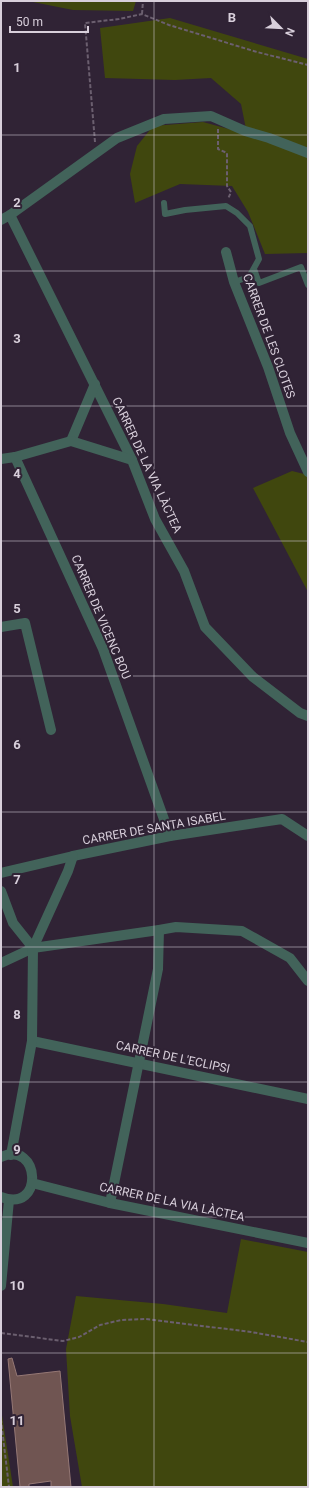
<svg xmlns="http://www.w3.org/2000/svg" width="309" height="1488" font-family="Roboto,sans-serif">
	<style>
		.green { fill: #40470e }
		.building { fill: #705552; stroke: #957875 }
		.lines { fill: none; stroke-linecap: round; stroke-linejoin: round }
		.path { stroke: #6b5f6f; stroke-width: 2; stroke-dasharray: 4 2; stroke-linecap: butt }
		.lane { stroke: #42635a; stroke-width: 6 }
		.street { stroke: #42635a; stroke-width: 10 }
		.grid { fill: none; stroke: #d8cfdb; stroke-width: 1; stroke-opacity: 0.55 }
		.labels { text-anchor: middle; stroke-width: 4; stroke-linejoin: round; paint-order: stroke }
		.street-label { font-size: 12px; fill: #d8cfdb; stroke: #302335 }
		.grid-label { font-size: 13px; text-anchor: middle; font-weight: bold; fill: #d8cfdb; stroke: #302335; stroke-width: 4; stroke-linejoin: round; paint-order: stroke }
	</style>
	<rect width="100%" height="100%" fill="#302335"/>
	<g class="green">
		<polygon points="28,1 136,1 133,11 73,10"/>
		<polygon points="170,18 308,59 308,253 265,254 248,212 232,186 180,184 135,203 130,174 137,146 153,126 203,122 247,134 241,104 211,78 175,80 105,78 100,28"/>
		<polygon points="292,471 308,475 308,592 253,488"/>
		<polygon points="241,1239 308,1252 308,1487 82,1487 70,1416 66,1349 76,1296 163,1304 227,1313"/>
		<polygon points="1,1409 13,1487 1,1487"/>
	</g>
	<polygon class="building" points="12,1358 17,1376 60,1371 71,1487 51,1487 51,1481 29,1484 29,1487 20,1487 8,1359"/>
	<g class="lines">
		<g class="path">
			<polyline points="142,14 143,1"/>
			<polyline points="218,129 218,149 227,153 227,186 231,192 228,199"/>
			<polyline points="95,142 85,23 119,19 142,14 169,25 257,52 308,65"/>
			<polyline points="1,1333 63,1341 79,1337 100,1325 121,1320 146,1319 251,1332 308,1342"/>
			<polyline points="1,1377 1,1420 9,1487"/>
		</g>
		<g class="lane">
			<polyline points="164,203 165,214 185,210 226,206 237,213 250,226 259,259 249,277 234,282"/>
			<polyline points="254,269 259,283 301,267 308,285"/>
		</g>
		<g class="street">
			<polyline points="10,215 132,460 155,519 184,571 205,627 253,677 300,713 308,716"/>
			<polyline points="1,220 10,215 117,138 164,119 211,116 245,131 269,138 308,153"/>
			<polyline points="226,252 234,282 268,367 290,433 308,472"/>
			<polyline points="71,441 95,384"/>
			<polyline points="15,457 103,649 170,836"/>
			<polyline points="1,459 15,457 71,441 132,460"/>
			<polyline points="1,627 25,623 51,730"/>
			<polyline points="1,873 73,856 170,836 282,819 308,836"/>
			<polyline points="1,891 13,923 33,948"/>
			<polyline points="1,963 33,948 159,930 176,927 242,931 290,958 308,981"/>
			<polyline points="32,1041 308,1099"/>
			<polyline points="11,1155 32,1041 33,948 68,871 73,856"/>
			<path d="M1,1157C40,1139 45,1214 1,1197"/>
			<polyline points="32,1183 110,1203 308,1243"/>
			<polyline points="110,1203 158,969 159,930"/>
			<polyline points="1,1286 9,1200"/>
		</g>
	</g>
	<path class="grid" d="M154,1V1487M1,135H308M1,271H308M1,406H308M1,541H308M1,676H308M1,812H308M1,947H308M1,1082H308M1,1217H308M1,1353H308"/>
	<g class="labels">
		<g class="street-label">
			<text transform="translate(269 336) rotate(70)" y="4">CARRER DE LES CLOTES</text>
			<text transform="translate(147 465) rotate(65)" y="4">CARRER DE LA VIA LÀCTEA</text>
			<text transform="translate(101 617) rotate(67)" y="4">CARRER DE VICENC BOU</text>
			<text transform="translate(154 828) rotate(-10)" y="4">CARRER DE SANTA ISABEL</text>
			<text transform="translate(173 1057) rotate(12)" y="4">CARRER DE L'ECLIPSI</text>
			<text transform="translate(172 1202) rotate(12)" y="4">CARRER DE LA VIA LÀCTEA</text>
		</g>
	</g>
	<g class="grid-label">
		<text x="232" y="22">B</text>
		<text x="17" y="72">1</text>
		<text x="17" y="207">2</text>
		<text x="17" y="343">3</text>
		<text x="17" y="478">4</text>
		<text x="17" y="613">5</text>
		<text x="17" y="749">6</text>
		<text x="17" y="884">7</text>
		<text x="17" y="1019">8</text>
		<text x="17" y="1154">9</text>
		<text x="17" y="1290">10</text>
		<text x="17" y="1425">11</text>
	</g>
	<rect width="309" height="1488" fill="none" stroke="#d8cfdb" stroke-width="4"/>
	<g transform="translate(281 28) rotate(114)" stroke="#302335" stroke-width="3" paint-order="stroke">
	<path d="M0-3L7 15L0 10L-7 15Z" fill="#d8cfdb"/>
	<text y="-6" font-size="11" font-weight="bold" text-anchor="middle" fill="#d8cfdb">N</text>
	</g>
	<path d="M10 26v6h78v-6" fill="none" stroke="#d8cfdb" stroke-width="2"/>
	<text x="16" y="26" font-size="12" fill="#d8cfdb" stroke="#302335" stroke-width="3" paint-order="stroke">50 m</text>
</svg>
